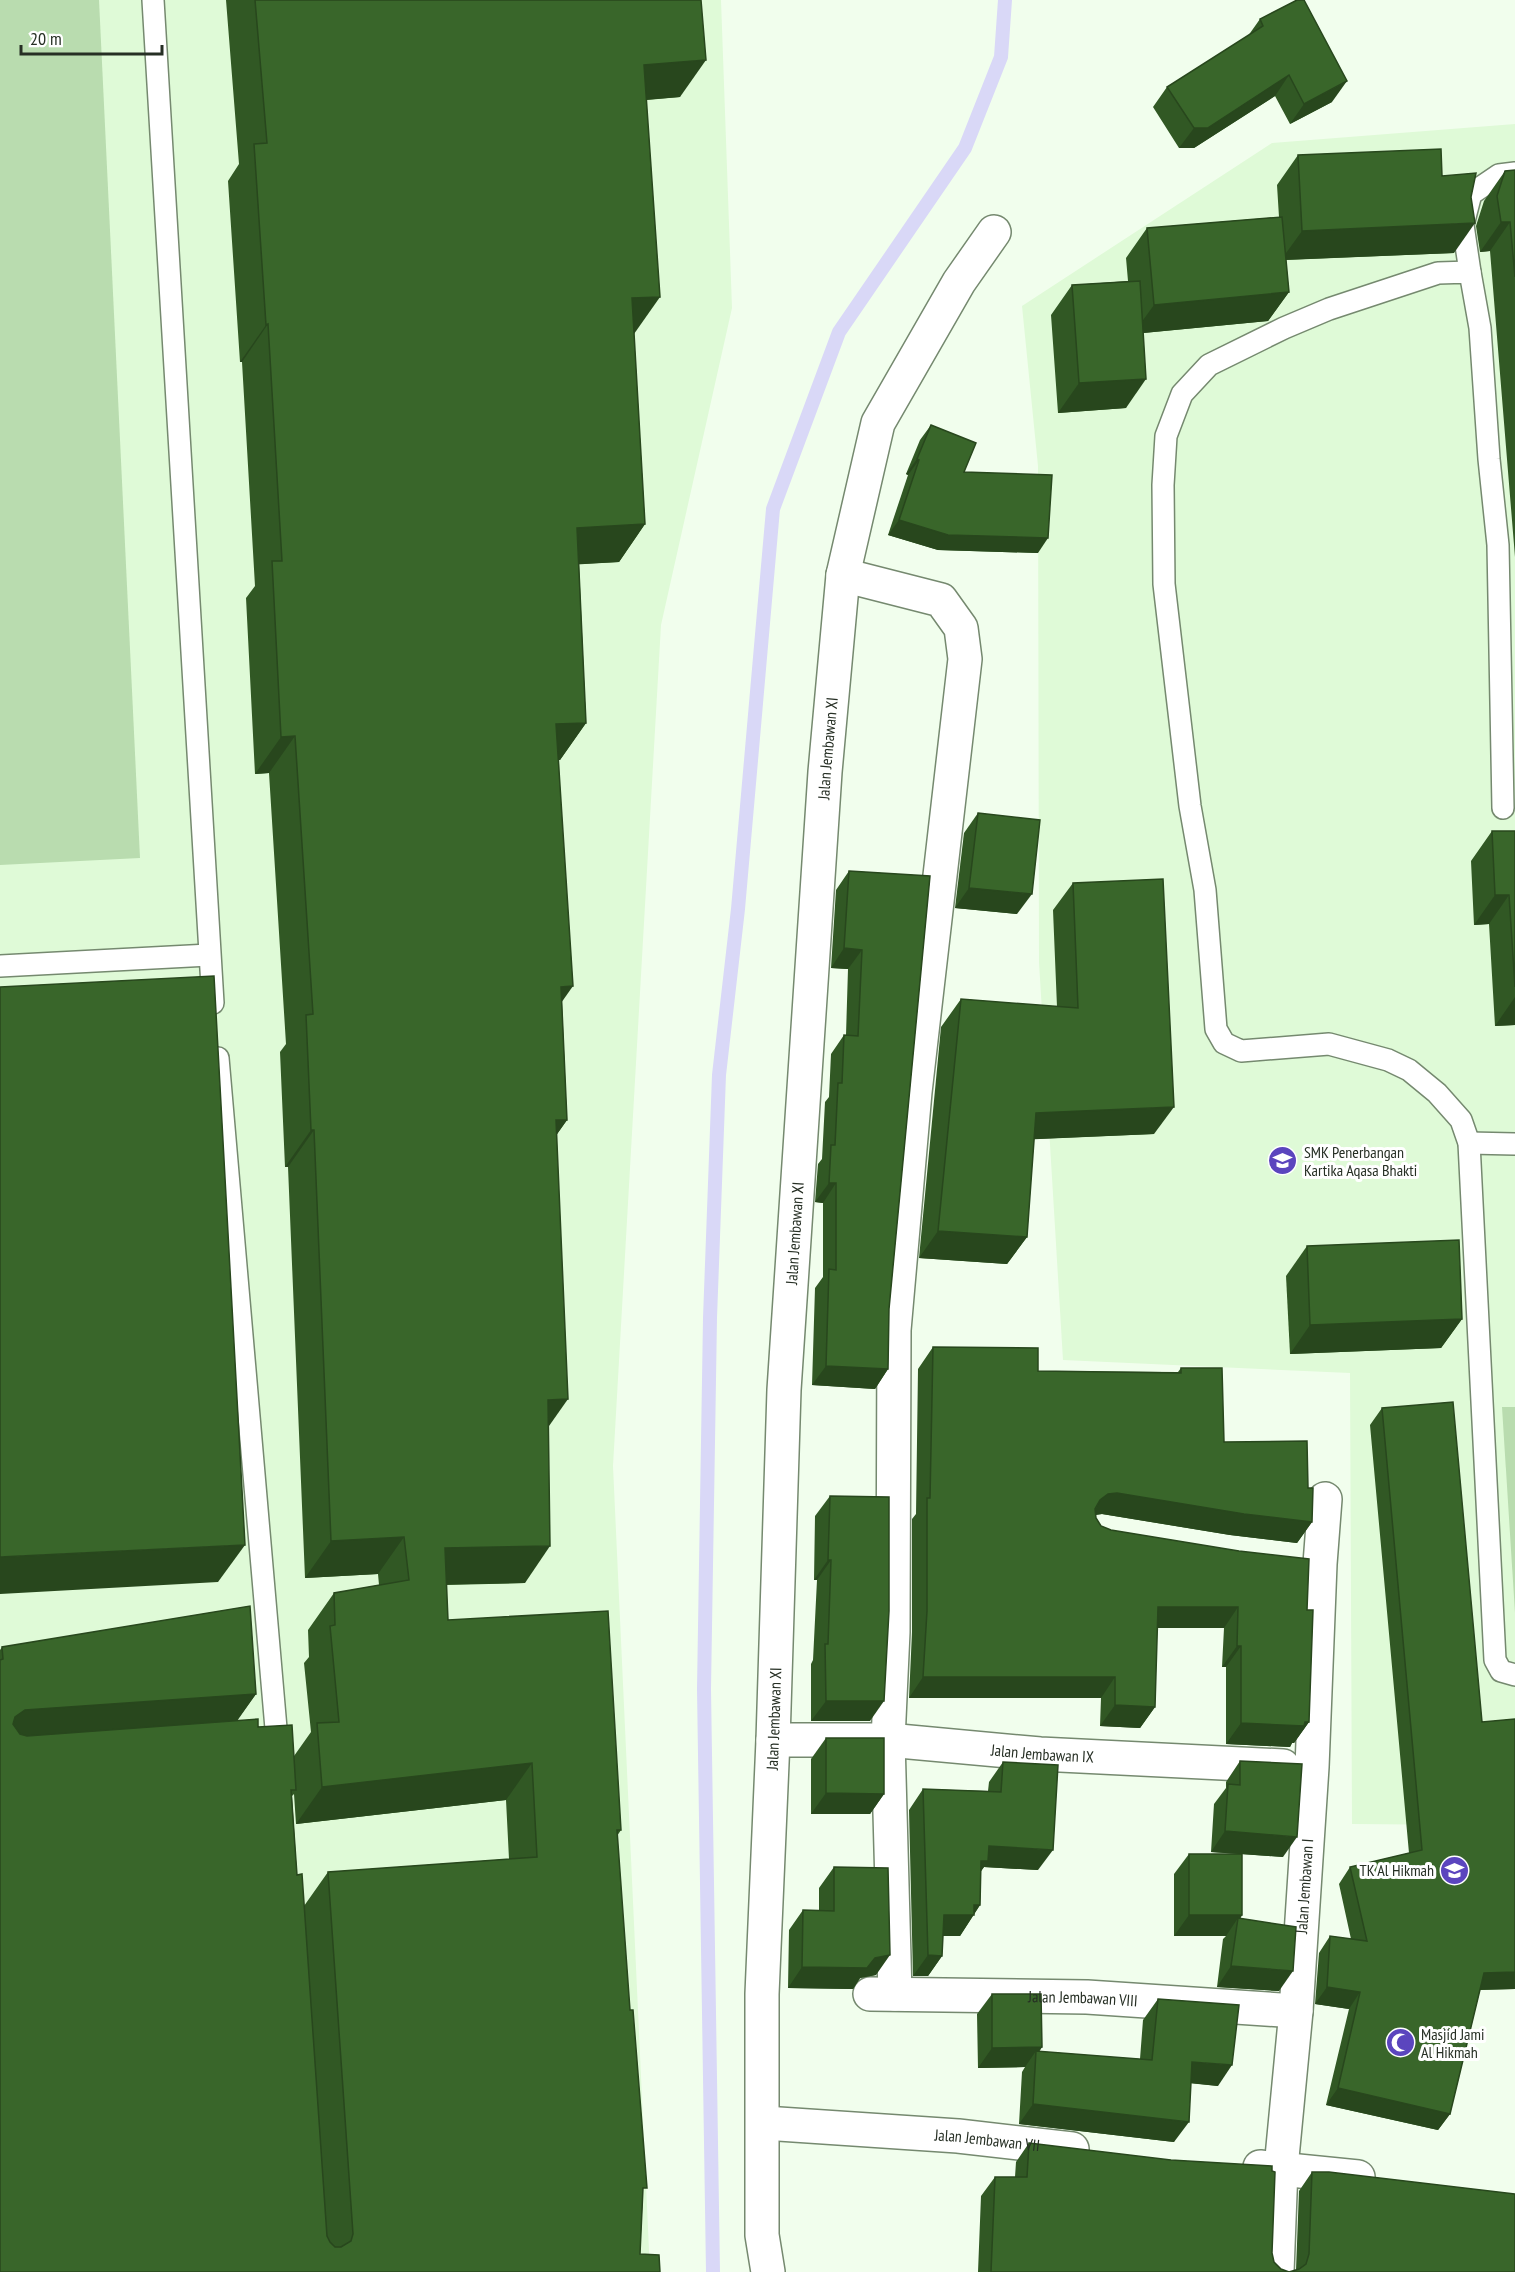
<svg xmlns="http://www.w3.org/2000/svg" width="1515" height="2272" font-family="'PT Sans Narrow',sans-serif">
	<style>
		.built { fill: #dffad7 }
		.green { fill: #b9dcaf }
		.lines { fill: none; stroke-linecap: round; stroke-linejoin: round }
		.stream { stroke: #d9d8f7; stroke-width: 14 }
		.service-casing { stroke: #75896f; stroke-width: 24 }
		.minor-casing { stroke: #75896f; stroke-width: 36 }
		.service { stroke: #fff; stroke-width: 21 }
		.minor { stroke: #fff; stroke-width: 33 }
		.wall { fill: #315824; fill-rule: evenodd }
		.shaded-wall { fill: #28471d }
		.building { fill: #39662a; stroke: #28471d; stroke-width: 1.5 }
		.labels { text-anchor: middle; stroke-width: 6; stroke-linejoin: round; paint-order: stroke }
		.street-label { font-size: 16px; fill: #262f24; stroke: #fff }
		.poi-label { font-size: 16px; fill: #262f24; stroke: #fff; text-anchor: start }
	</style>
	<rect width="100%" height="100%" fill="#f1feed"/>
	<g class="built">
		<polygon points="0,0 721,0 732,308 661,625 613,1466 650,2272 0,2272"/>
		<polygon points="1515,124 1515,1822 1476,1825 1352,1824 1350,1373 1063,1360 1039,962 1038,466 1022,306 1272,143"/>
	</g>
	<g class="green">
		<polygon points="0,0 99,0 140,858 0,865"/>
		<polygon points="1502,1407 1515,1407 1515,1613"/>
	</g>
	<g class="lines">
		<polyline class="stream" points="713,2272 704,1689 710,1318 719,1075 738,909 773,509 839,332 965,148 1001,57 1005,0"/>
		<defs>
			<g id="service">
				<polyline points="153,0 213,1003"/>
				<polyline points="1470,272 1463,225 1471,194 1499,175 1515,173"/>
				<polyline points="1503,808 1498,545 1489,459 1480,328 1470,272 1438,273 1329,309 1284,328 1209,365 1182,394 1166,436 1163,485 1164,584 1190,806 1205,890 1216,1029 1224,1043 1241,1051 1329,1044 1388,1060 1409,1070 1437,1093 1461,1120 1469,1143 1495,1660 1501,1671 1515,1675"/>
				<polyline points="0,966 209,955"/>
				<polyline points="218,1058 277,1740 265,1741"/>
				<polyline points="1469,1143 1515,1144"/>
			</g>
			<g id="minor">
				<polyline points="843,575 941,600 961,628 965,659 915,1092 894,1330 893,1632 888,1740 895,1994"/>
				<path id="s1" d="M773,1740H888L1040,1754L1283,1766"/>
				<path id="s2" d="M870,1994L1087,1997L1296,2011"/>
				<path id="s3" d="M764,2123L958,2136L1072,2149"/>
				<polyline points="1260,2167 1358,2177"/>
				<path id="s4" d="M768,2272L762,2235V1994L773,1740L784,1390L825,772L843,575L878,423L959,282L994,232"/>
				<path id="s5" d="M1277,2272L1281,2168L1296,2011L1312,1767L1320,1564L1325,1499"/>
			</g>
		</defs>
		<use href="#service" class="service-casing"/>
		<use href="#minor" class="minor-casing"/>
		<use href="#service" class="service"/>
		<use href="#minor" class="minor"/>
	</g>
	<g class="wall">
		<path d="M226,0H701L680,97L647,100L634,334L645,524L619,562L579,564L586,723L560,760H559L562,1002L567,1120L557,1134L548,1427L525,1583L446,1585L448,1620L621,1830L617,1836L643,2194L640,2254L0,2272V1650L2,1647L256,1694L237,1720L258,1727L294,1756L311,1732L304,1663L309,1657L308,1630L334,1593L379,1585L378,1574L305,1578L288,1167H285L280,1052L286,1044L269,773L255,774L246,598L255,586L242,362H240L228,181L239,164ZM294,1794L296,1824L506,1800L509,1859L328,1872L304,1906L297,1875L292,1796Z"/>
		<polygon points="1260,19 1332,102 1290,124 1275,96 1194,148 1179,148 1153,107 1167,87 1248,36"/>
		<polygon points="1298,155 1442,176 1454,253 1286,260 1289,292 1268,321 1143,333 1126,408 1058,413 1051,315 1072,285 1128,281 1126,258 1147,228 1279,217 1277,185"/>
		<polygon points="1515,170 1515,557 1490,251 1480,252 1476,226 1484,201 1505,171"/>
		<polygon points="931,425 964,472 1038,553 938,550 888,535 908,475 906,474 920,440"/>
		<polygon points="978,813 1017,914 955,908 964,833"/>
		<polygon points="1492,831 1515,831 1515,1025 1495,1026 1489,924 1474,925 1471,861"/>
		<polygon points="849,871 930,876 889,1309 888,1369 875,1389 812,1385 815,1288 823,1277 823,1203 815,1202 818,1164 822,1159 825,1102 829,1097 831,1054 844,1035 846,1035 848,969 831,968 836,890"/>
		<polygon points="1073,883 1154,1134 1034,1139 1027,1237 1007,1264 919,1258 941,1027 961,999 1057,1007 1053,910"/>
		<polygon points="1307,1246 1462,1319 1441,1348 1290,1354 1286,1276"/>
		<polygon points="933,1347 1038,1371 1178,1372 1181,1368 1224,1442 1308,1488 1312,1522 1297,1543 1230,1535 1102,1514 1096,1515 1096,1518 1101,1526 1111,1530 1307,1610 1309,1722 1294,1743 1292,1743 1290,1747 1226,1744 1226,1667 1222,1667 1224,1628 1157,1628 1155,1707 1140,1728 1100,1726 1101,1698 909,1698 912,1632 912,1519 916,1514 918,1369"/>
		<polygon points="1382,1408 1482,1722 1515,1719 1515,1989 1480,1990 1450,2114 1438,2130 1326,2105 1349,2009 1315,2004 1319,1953 1330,1936 1351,1939 1339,1884 1350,1867 1409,1853 1370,1425"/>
		<polygon points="830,1496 870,1721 811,1721 811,1664 813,1660 817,1580 814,1580 815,1516"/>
		<polygon points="826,1738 884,1794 870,1814 811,1814 811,1759"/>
		<polygon points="1240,1761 1283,1857 1242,1854 1242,1915 1240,1919 1279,1991 1217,1987 1223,1939 1226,1936 1174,1936 1174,1874 1189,1854 1239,1854 1211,1852 1214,1804 1226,1788 1226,1782"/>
		<polygon points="1003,1762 1038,1870 984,1867 981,1871 980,1905 960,1936 943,1936 942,1956 928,1976 913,1976 909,1810 923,1789 988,1791 989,1782"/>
		<polygon points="834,1867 876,1975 860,1978 853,1989 788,1988 789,1930 803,1910 819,1910 819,1888"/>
		<polygon points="992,1994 1042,2047 1039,2052 1140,2059 1143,2020 1158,1999 1218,2086 1191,2083 1174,2142 1019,2124 1022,2072 1025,2067 978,2068 977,2014"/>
		<polygon points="1029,2143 1272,2253 1274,2262 1281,2269 1289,2272 1296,2270 1299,2191 1312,2172 1515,2272 978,2272 981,2196 995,2177 1015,2177 1016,2162"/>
	</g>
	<g class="shaded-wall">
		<polygon points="706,60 680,97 618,102 644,65"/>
		<polygon points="1289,75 1275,96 1194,148 1179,148 1194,128"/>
		<polygon points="1347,81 1332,102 1290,124 1304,104"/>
		<polygon points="1501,222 1510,222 1490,251 1480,252"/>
		<polygon points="1475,223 1454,253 1281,260 1302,231"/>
		<polygon points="1289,292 1268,321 1133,334 1154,305"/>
		<polygon points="660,297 634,334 632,298"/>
		<polygon points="268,324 242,362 240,362 266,325"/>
		<polygon points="1146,379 1126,408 1058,413 1079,383"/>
		<polygon points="917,459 919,460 908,475 906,474"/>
		<polygon points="899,520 1048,538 1038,553 938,550 888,535"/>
		<polygon points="645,524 619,562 551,566 577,528"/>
		<polygon points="586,723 560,760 530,761 556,724"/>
		<polygon points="295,736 269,773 255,774 281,737"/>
		<polygon points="969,888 1032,894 1017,914 955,908"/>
		<polygon points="1495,895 1509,895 1489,924 1474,925"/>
		<polygon points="844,948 862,950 848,969 831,968"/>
		<polygon points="573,986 547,1023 561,987"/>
		<polygon points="1515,997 1515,1025 1495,1026"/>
		<polygon points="1174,1107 1154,1134 1017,1140 1036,1113"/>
		<polygon points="556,1120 567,1120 541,1157"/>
		<polygon points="311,1130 314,1130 288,1167 285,1167"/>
		<polygon points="829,1183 836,1183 823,1203 815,1202"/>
		<polygon points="938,1231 1027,1237 1007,1264 919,1258"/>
		<polygon points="1462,1319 1441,1348 1290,1354 1310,1325"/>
		<polygon points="826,1366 888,1369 875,1389 812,1385"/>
		<polygon points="568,1399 542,1436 548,1400"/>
		<polygon points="1117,1493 1312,1522 1297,1543 1230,1535 1102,1514 1093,1515 1100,1500 1108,1494"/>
		<polygon points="404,1537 378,1574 305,1578 331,1541"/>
		<polygon points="245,1545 218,1582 0,1594 0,1557"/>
		<polygon points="550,1546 525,1583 419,1585 445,1548"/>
		<polygon points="828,1560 831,1560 817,1580 814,1580"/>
		<polygon points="1158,1607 1238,1607 1224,1628 1143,1628"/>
		<polygon points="1237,1646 1241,1646 1226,1667 1222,1667"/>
		<polygon points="923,1677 1115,1677 1101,1698 909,1698"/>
		<polygon points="256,1694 230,1731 0,1747 15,1717 25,1710"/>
		<polygon points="826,1701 884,1701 870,1721 811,1721"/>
		<polygon points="1115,1705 1155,1707 1140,1728 1100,1726"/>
		<polygon points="1309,1722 1294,1743 1292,1743 1290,1747 1226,1744 1241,1723"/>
		<polygon points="532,1763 506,1800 296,1824 322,1787"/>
		<polygon points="826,1793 884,1794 870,1814 811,1814"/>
		<polygon points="1225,1831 1297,1837 1283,1857 1211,1852"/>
		<polygon points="989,1846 1053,1850 1038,1870 984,1867 974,1881 967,1881"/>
		<polygon points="974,1905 980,1905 960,1936 929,1936 944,1915"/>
		<polygon points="1189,1915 1242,1915 1237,1923 1238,1918 1226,1936 1174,1936"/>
		<polygon points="890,1955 876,1975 860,1978 853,1989 788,1988 802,1967"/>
		<polygon points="928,1955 942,1956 928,1976 913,1976"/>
		<polygon points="1231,1966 1293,1971 1279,1991 1217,1987"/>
		<polygon points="1515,1972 1515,1989 1472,1990 1484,1973"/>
		<polygon points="1327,1987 1360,1992 1349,2009 1315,2004"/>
		<polygon points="1042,2047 1036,2055 1036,2051 1025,2067 978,2068 992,2048"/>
		<polygon points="1192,2062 1232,2065 1218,2086 1178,2082"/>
		<polygon points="1338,2088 1450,2114 1438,2130 1326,2105"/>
		<polygon points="1033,2104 1189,2122 1174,2142 1019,2124"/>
	</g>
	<g class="building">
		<polygon points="255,0 701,0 706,60 644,65 660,297 632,298 645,524 577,528 586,723 556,724 573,986 561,987 567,1120 556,1120 568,1399 548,1400 550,1546 445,1548 448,1620 608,1611 621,1830 617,1830 630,2010 633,2010 647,2188 643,2188 640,2254 659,2255 660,2272 0,2272 0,1660 3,1659 2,1647 250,1606 256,1694 25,1710 15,1717 13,1724 20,1734 27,1736 258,1719 258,1727 292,1725 296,1790 291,1790 297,1875 302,1874 327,2236 330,2242 335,2247 341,2247 351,2241 353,2234 328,1872 537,1857 532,1763 322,1787 317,1723 339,1722 330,1626 335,1625 334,1593 409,1580 404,1537 331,1541 314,1130 311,1130 306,1015 313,1014 295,736 281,737 272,561 282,561 268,324 266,325 254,144 267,143"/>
		<polygon points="1297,0 1304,0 1347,81 1304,104 1289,75 1208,128 1194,128 1167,87 1263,26 1260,19"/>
		<polygon points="1441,149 1442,176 1476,173 1471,197 1475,223 1302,231 1298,155"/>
		<polygon points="1515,170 1515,277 1510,222 1501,222 1497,196 1505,171"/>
		<polygon points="1282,217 1289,292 1154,305 1147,228"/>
		<polygon points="1140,281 1146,379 1079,383 1072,285"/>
		<polygon points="931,425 976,443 964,472 1052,475 1048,538 948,535 899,520 919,460 917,459"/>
		<polygon points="978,813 1040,820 1032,894 969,888"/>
		<polygon points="1492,831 1515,831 1515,987 1509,895 1495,895"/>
		<polygon points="849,871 930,876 889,1309 888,1369 826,1366 829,1269 836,1270 836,1183 829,1183 831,1145 835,1145 838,1083 842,1083 844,1035 858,1036 862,950 844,948"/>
		<polygon points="1163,879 1174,1107 1036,1113 1027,1237 938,1231 961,999 1078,1008 1073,883"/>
		<polygon points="214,976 245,1545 0,1557 0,987"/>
		<polygon points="1459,1240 1462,1319 1310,1325 1307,1246"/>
		<polygon points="933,1347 1038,1348 1038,1371 1181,1373 1181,1368 1222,1368 1224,1442 1307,1441 1308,1488 1313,1488 1312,1522 1244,1514 1117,1493 1108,1494 1100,1500 1095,1509 1096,1518 1101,1526 1111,1530 1239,1551 1309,1559 1307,1610 1313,1610 1309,1722 1305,1722 1304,1726 1241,1723 1241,1646 1237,1646 1238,1607 1158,1607 1155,1707 1115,1705 1115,1677 923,1677 927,1611 927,1498 930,1498"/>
		<polygon points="1453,1402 1482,1722 1515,1719 1515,1972 1484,1973 1450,2114 1338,2088 1360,1992 1327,1987 1330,1936 1367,1941 1350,1867 1422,1850 1382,1408"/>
		<polygon points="830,1496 889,1497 889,1611 884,1701 826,1701 825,1644 828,1644 831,1560 828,1560"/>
		<polygon points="826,1738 884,1738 884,1794 826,1793"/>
		<polygon points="1240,1761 1302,1764 1297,1837 1225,1831 1228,1784 1240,1785"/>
		<polygon points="1003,1762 1058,1765 1053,1850 989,1846 988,1861 981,1861 980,1905 974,1905 974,1915 944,1915 942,1956 928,1955 923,1789 1001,1792"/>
		<rect x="1189" y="1854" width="53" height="61"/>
		<polygon points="834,1867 888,1868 890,1955 875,1958 867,1968 802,1967 803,1910 834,1911"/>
		<polygon points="1238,1918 1296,1927 1293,1971 1231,1966"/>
		<polygon points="992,1994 1041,1994 1042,2047 992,2048"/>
		<polygon points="1158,1999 1239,2005 1232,2065 1192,2062 1189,2122 1033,2104 1036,2051 1152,2060"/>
		<polygon points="1029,2143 1171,2160 1272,2166 1272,2171 1275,2172 1272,2253 1274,2262 1281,2269 1289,2272 1299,2269 1306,2264 1309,2254 1312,2172 1329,2172 1515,2194 1515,2272 991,2272 995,2177 1027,2177"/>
	</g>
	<defs>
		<symbol id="school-disc" viewBox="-11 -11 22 22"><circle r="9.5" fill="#5b45be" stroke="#fff"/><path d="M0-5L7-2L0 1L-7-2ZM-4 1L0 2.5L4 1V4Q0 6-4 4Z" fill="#fff"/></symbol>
		<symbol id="mosque-disc" viewBox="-11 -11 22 22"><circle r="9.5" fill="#5b45be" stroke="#fff"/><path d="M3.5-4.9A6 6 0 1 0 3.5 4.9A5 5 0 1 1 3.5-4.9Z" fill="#fff"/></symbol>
	</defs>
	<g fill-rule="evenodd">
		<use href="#school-disc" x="1266" y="1144" width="33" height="33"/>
		<use href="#school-disc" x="1438" y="1854" width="33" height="33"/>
		<use href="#mosque-disc" x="1384" y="2026" width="33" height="33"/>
	</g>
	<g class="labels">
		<g class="street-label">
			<text dy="6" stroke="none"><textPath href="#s4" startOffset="1526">Jalan Jembawan XI</textPath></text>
			<text dy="6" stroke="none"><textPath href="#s4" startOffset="1040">Jalan Jembawan XI</textPath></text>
			<text dy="6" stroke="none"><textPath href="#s4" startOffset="554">Jalan Jembawan XI</textPath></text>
			<text dy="6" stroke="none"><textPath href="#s1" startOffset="270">Jalan Jembawan IX</textPath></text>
			<text dy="6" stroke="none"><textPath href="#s5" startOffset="387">Jalan Jembawan I</textPath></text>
			<text dy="6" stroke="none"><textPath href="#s2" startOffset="213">Jalan Jembawan VIII</textPath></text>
			<text dy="6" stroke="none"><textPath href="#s3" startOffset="224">Jalan Jembawan VII</textPath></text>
		</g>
		<g class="poi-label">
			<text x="1304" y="1158">SMK Penerbangan<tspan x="1304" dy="18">Kartika Aqasa Bhakti</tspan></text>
			<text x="1434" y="1876" text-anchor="end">TK Al Hikmah</text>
			<text x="1421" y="2040">Masjid Jami<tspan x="1421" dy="18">Al Hikmah</tspan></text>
		</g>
	</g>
	<path d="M21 45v9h141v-9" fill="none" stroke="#262f24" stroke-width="3"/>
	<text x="30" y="45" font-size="18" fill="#262f24" stroke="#ffffff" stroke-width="4.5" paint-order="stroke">20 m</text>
</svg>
